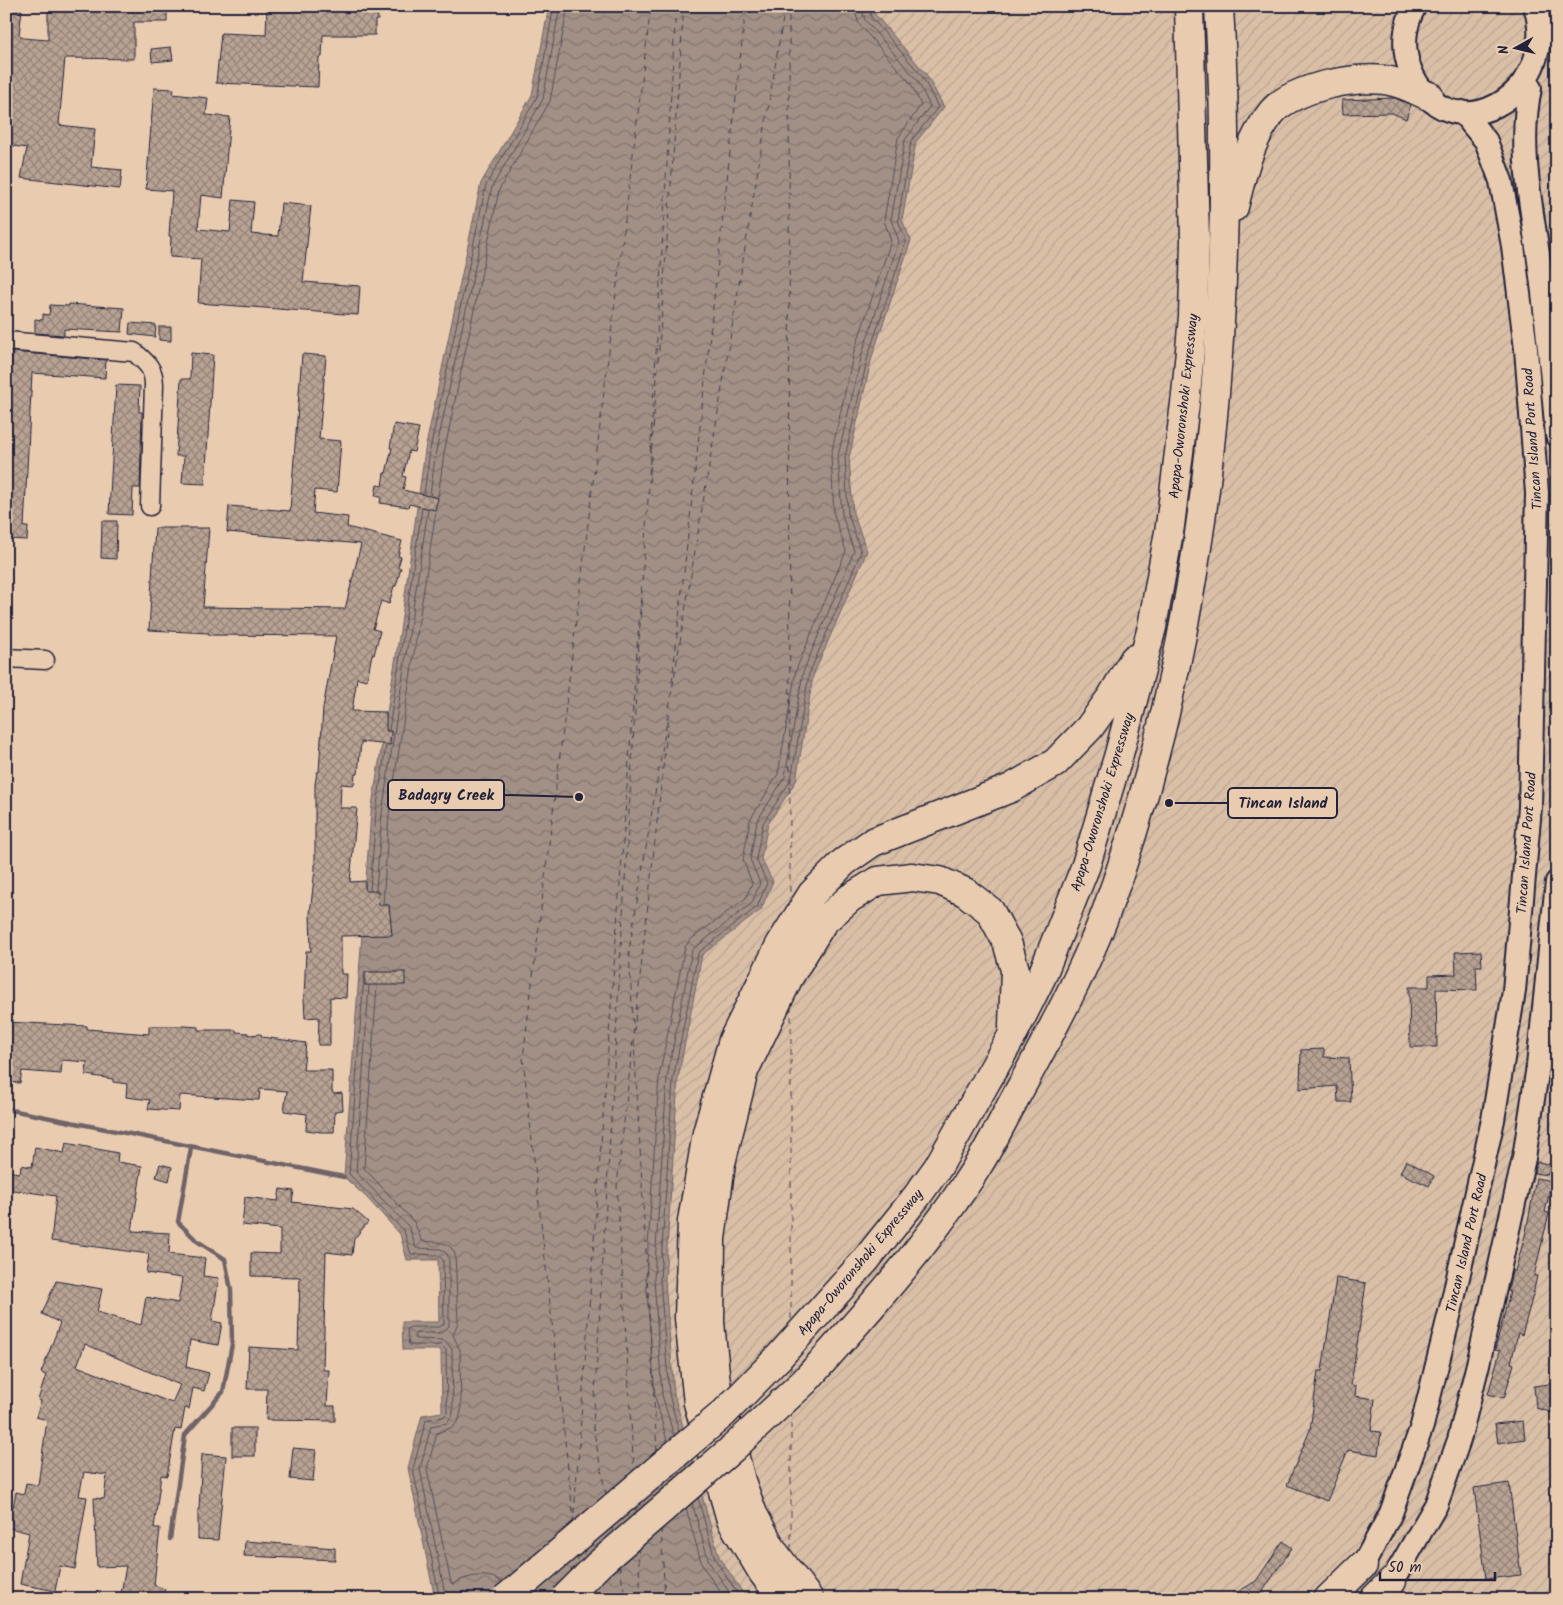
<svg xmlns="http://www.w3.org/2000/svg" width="1563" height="1605" font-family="Kalam,sans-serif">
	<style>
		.industrial { fill: url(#industrial-furrows) }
		.water { fill: url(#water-waves); stroke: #6f6468 }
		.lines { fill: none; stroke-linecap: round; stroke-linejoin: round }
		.shore { stroke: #554e59; stroke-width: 1 }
		.stream { stroke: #6f6468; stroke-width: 4.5 }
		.ferry { stroke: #423e4e; stroke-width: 1; stroke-dasharray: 6 5; stroke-linecap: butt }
		.building { fill: url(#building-cross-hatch); stroke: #22223b; fill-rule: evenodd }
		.minor-casing { stroke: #22223b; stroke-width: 21 }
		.tertiary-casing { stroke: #22223b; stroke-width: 26 }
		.motorway-casing { stroke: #22223b; stroke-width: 31 }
		.minor { stroke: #e9ccb0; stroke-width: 18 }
		.tertiary { stroke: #e9ccb0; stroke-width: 22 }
		.motorway { stroke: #e9ccb0; stroke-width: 28 }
		.motorway-bridge-casing { stroke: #22223b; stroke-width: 31; stroke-linecap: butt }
		.motorway-bridge { stroke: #e9ccb0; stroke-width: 28 }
		.labels { text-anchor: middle; stroke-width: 5; stroke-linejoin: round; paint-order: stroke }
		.street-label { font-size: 14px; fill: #22223b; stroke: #e9ccb0 }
		.leader { fill: none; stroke: #22223b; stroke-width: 2 }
		.callout-dot { fill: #22223b; stroke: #e9ccb0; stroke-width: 2 }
		.callout { fill: #e9ccb0; stroke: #22223b; stroke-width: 2 }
		.callout-label { font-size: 15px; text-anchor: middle; font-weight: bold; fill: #22223b }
	</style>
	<defs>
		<pattern id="industrial-furrows" width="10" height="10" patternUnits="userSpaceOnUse" patternTransform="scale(1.25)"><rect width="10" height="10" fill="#dabfa7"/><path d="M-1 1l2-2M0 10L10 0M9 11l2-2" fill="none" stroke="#bba491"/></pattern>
		<pattern id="water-waves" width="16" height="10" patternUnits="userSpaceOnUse" patternTransform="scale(1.25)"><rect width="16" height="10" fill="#a29086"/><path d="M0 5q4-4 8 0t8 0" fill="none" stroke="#84756f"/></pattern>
		<pattern id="building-cross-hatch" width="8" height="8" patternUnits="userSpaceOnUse" patternTransform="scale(1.25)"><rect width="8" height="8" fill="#b8a293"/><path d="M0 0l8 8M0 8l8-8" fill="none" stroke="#958479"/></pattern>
	</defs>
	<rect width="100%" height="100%" fill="#e9ccb0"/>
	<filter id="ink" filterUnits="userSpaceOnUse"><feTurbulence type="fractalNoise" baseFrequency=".02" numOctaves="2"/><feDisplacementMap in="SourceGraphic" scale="10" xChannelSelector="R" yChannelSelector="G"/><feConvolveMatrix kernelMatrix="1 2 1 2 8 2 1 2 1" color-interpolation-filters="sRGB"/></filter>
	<g filter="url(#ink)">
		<polygon class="industrial" points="875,6 1557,6 1557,1599 747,1599 719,1557 674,1394 665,1280 678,1079 702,955 760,911 761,859 767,828 773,757 850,463"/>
		<polygon class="water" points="549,6 890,6 874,13 926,74 944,107 916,142 902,220 911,240 872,357 849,458 853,513 867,551 813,676 796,781 768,824 761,859 773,881 761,910 702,955 678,1079 665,1280 674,1394 719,1557 747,1599 492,1599 488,1595 435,1599 408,1468 422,1415 442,1412 441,1350 403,1350 402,1322 439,1322 438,1260 407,1260 400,1234 367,1198 344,1177 371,812 400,631 425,450 481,183 532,95"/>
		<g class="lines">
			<g class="shore">
				<polyline points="424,494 430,450 486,185 537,97 554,6"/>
				<polyline points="430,495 436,451 492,187 543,99 560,6"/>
				<polyline points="438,497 444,453 499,190 550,101 568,6"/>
				<polyline points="389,730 422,508"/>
				<polyline points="370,890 376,812 386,746"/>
				<polyline points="376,890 382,813 428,510"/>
				<polyline points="383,904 389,814 436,511"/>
				<polyline points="364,976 349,1174 404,1231 411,1254 438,1255 443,1260 444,1324 439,1327 410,1327 407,1329 409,1345 441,1345 446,1350 447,1413 443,1417 426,1420 413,1469 440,1599"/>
				<polyline points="369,986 356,1172 409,1227 416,1248 441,1249 447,1254 449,1260 449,1326 441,1333 416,1333 414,1336 416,1339 444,1340 452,1349 453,1414 447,1423 431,1426 420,1469 446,1599"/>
				<path d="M377,986L364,1168L414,1222L422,1241C436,1243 448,1239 455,1254L458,1322L453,1335L460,1350L461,1411L459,1420L453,1427L437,1433L427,1469L451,1583L454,1584C466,1575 490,1572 502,1582"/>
				<polyline points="679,1432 669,1394 660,1279 673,1079 698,953 757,907 767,883 756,859 763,823 791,780 809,674 861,552 848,514 845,457 868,356 906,241 898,220 911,141 938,107 922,76 871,17 870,10 877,6"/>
				<polyline points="674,1436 662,1395 654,1279 667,1078 692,950 752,903 760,883 750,859 757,821 785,777 803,672 854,551 842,515 838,456 862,354 899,241 891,220 905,140 930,106 917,80 865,20 863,13 866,6"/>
				<polyline points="667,1441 655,1396 646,1278 659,1077 685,947 690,940 746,898 752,883 743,860 750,820 778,774 796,670 846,551 834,515 831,455 854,352 891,241 884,220 898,138 921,105 911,84 859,24 856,15 857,6"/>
				<polyline points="698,1498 715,1559 741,1599"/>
				<polyline points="692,1503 709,1562 734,1599"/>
				<polyline points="686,1508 702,1565 725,1599"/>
			</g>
			<g class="stream">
				<polyline points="6,1109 344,1177"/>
				<polyline points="170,1539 185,1435 223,1392 232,1344 231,1290 225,1259 197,1241 178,1222 191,1148"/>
			</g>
			<g class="ferry">
				<polyline points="789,6 790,903"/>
				<polyline points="649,475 676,6"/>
				<polyline points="672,682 746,6"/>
				<polyline points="791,1005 791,1323"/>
				<polyline points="634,1032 669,713"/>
				<polyline points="633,1041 617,1186 634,1473"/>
				<polyline points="791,1365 791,1376"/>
				<polyline points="791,1412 791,1553"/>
				<polyline points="657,1452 629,951 785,6"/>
				<polyline points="659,1486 660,1494"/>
				<polyline points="606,1495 593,1427 642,591"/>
				<polyline points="636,1505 636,1513"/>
				<polyline points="574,1514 684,6"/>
				<polyline points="574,1523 523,1058 651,6"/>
				<polyline points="612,1526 613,1534"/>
				<polyline points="661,1528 665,1599"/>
				<polyline points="638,1547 641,1599"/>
				<polyline points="577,1555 578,1566"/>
				<polyline points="619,1565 626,1599"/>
				<polyline points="587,1593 589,1599"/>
			</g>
		</g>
		<g class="building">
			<polygon points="48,6 167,6 167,22 134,22 134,59 65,58 59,125 95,129 91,167 122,170 120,189 21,178 27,148 6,145 6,9 22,10 19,35 23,38 48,40"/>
			<polygon points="267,6 377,6 378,20 375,20 375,35 323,35 322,57 319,57 318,87 216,83 221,33 266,35"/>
			<polygon points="171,47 173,60 152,62 151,49"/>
			<polygon points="154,88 174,89 173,94 208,98 206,115 230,117 223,198 201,195 198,229 230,232 233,200 254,202 251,234 278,236 281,203 311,206 303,282 360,286 358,315 198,303 201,259 170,257 171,236 169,236 172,191 146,189"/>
			<polygon points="1395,98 1411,105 1406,119 1392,113 1343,114 1342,100"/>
			<polygon points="69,304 124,308 122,332 64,329 64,335 35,333 35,319 43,320 43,314 49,315 50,305 69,306"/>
			<polygon points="130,323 156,325 155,337 129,334"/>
			<polygon points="159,327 171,327 171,341 159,340"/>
			<polygon points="12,352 106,360 105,378 32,373 24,527 28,527 27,540 6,539 6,405 9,405"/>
			<polygon points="191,353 213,355 205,484 182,483 184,456 176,456 181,379 190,379"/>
			<polygon points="302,354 326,356 319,439 341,441 337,492 315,490 313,513 348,517 347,527 402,541 398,556 401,557 398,567 401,568 396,586 394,586 389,604 381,601 373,629 380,631 374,655 372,654 367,680 357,678 352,711 386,712 386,731 391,731 390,745 361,742 358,774 355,774 354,785 341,784 340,808 357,808 350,882 365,881 365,891 378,891 379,905 389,905 392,935 341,936 341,974 347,974 346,998 330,997 330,1045 318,1045 319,1017 305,1018 304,998 306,951 311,951 310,914 315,869 315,784 317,772 319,772 323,708 336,636 209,635 209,633 149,630 155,528 209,528 203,607 345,609 361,544 227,532 229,506 290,511"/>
			<polygon points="116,385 140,386 139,412 142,412 140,488 133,488 132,515 109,514"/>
			<polygon points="394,424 419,428 414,452 409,451 403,476 406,477 403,490 438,498 435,510 409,504 408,507 380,503 381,497 375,496 377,485 382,486 384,473 386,473 392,448 390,448"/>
			<polygon points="102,521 117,521 116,559 101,558"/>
			<polygon points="1481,951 1482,966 1476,966 1477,990 1436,989 1437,1047 1410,1047 1409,987 1429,987 1429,975 1456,974 1455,952"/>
			<rect x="365" y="972" width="40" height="13"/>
			<polygon points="6,1022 87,1026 87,1029 149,1034 149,1026 185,1026 198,1027 198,1030 236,1030 236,1032 248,1033 248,1035 261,1034 262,1037 306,1043 303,1070 332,1070 332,1091 334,1094 342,1093 343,1110 335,1111 334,1132 321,1132 306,1130 307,1114 284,1111 287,1091 260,1089 259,1100 180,1095 179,1111 148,1109 150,1100 126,1097 127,1084 113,1082 113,1079 86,1075 87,1062 62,1060 61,1074 22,1071 20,1083 6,1082"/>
			<polygon points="1324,1049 1324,1057 1349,1058 1351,1102 1338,1102 1337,1086 1300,1089 1301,1050"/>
			<path d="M66,1143L118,1153L117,1162L142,1166L132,1231L170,1233L169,1254L205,1258L203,1276L219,1278L212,1321L222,1323L218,1345L190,1340L186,1367L209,1373L204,1391L193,1388L189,1409L185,1408L181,1430L175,1429L167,1476L161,1475L154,1528H160L154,1585L165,1589L162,1599H120L126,1566L97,1567L94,1498L104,1499L107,1475L84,1472L79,1496L87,1497L75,1569L60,1566L55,1591L20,1584L29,1533L6,1527L9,1506L13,1507L16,1492L24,1494L26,1483L38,1485L47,1420L36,1417L41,1401L38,1400L46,1375L41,1373L60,1323L42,1314L56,1281L102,1289L97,1312L141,1325L146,1297L178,1303L182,1278L146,1273L149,1254L51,1241L56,1196L6,1189V1171L20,1173L21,1165L32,1167L35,1147L64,1153ZM85,1344L180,1385L172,1403L77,1366Z"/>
			<polygon points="1406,1160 1434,1176 1429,1186 1400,1173"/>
			<polygon points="1537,1162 1550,1164 1548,1175 1534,1173"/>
			<polygon points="160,1164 172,1167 169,1181 156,1177"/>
			<polygon points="1536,1178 1552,1181 1545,1212 1549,1213 1534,1276 1537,1276 1533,1295 1522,1335 1518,1333 1511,1363 1514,1364 1504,1398 1488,1394 1500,1351 1495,1350 1510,1292 1508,1291 1512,1271 1515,1271 1526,1232"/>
			<polygon points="280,1189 294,1191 292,1202 353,1209 368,1222 354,1239 352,1255 326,1252 323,1370 329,1370 327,1406 335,1406 335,1421 266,1420 267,1389 247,1389 249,1347 298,1350 300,1277 251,1276 251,1253 280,1254 280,1229 242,1225 245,1197 278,1201"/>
			<polygon points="1336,1278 1366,1283 1351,1385 1356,1386 1355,1396 1375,1399 1371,1431 1381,1432 1378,1455 1348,1450 1327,1501 1287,1485 1310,1430 1318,1371 1322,1371"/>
			<polygon points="1557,1383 1557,1414 1536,1408 1534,1386"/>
			<polygon points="1523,1421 1525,1439 1498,1443 1495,1424"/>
			<rect x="232" y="1428" width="23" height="28"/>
			<polygon points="293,1448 316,1450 313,1481 290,1479"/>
			<polygon points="202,1454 226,1456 218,1540 198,1539 198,1509 199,1509"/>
			<polygon points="1509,1483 1521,1575 1486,1579 1474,1488"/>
			<polygon points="245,1541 335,1548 335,1560 244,1556"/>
			<polygon points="1283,1541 1292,1548 1263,1591 1267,1599 1226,1599 1256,1581"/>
		</g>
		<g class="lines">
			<defs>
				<g id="minor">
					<path d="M6,341L134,352C146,362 154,368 154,385L150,506"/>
					<polyline points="6,658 45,660"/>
				</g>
				<g id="tertiary">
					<path d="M1415,6C1404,25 1402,48 1410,69C1446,160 1563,96 1535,6"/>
					<path d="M1530,88C1518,146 1531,203 1539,261C1547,319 1552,377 1557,435"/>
					<polyline points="1363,1565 1391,1513 1422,1426 1452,1304 1493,1120 1514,991 1530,807 1537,493 1526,349 1513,246 1501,181 1486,141 1462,112"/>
					<polyline points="1392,1581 1436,1505 1459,1440 1478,1364 1524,1158 1538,1066 1557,882"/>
				</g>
				<g id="motorway">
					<path d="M1234,207C1242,174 1250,139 1272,112C1293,87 1363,73 1394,82C1406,85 1417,91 1429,96"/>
					<polyline points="778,1358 865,1261 917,1196 938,1167 1013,1034 1041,978 1086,865 1119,754 1152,627 1170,526 1186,395 1193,316 1195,240 1189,6"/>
					<path d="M805,1381C866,1313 928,1245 977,1167C993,1142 1006,1114 1020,1089C1051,1032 1082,975 1105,915C1196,665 1227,397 1224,133C1224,91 1221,48 1219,6"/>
					<polyline points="783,1599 763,1573 731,1520 698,1403 689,1318 692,1221 707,1133 733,1040 780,945 812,894 844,862 873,842 1011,788 1055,763 1089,728 1112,696 1134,659"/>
					<polyline points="809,1599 773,1551 753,1514 741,1481 716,1383 710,1323 711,1239 721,1163 744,1071 789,977 823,922 850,898 878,881 912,877 940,881 965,892 990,911 1007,942 1015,970 1013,1026"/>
					<polyline points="1328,1599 1363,1565"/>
					<polyline points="1374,1599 1392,1581"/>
				</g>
			</defs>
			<use href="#minor" class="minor-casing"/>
			<use href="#tertiary" class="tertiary-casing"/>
			<use href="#motorway" class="motorway-casing"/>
			<use href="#minor" class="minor"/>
			<use href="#tertiary" class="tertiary"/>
			<use href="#motorway" class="motorway"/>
			<defs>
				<g id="motorway-bridge">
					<polyline points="505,1599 724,1413 778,1358"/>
					<polyline points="564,1599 599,1564 733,1448 805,1381"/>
				</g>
			</defs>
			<use href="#motorway-bridge" class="motorway-bridge-casing"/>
			<use href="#motorway-bridge" class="motorway-bridge"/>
		</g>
	</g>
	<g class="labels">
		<g class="street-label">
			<text transform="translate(1183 406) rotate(-84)" y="5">Apapa-Oworonshoki Expressway</text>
			<text transform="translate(1532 439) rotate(-94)" y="5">Tincan Island Port Road</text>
			<text transform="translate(1102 802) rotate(-73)" y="5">Apapa-Oworonshoki Expressway</text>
			<text transform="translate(1526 843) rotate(-86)" y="5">Tincan Island Port Road</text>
			<text transform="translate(1466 1243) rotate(-77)" y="5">Tincan Island Port Road</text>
			<text transform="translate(860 1262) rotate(-50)" y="5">Apapa-Oworonshoki Expressway</text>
		</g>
	</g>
	<path class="leader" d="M579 797L504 795M1169 803L1228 803"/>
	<g class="callout-dot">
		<circle cx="579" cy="797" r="5"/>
		<circle cx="1169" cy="803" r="5"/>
	</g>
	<g class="callout">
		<rect x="388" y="780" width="116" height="30" rx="5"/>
		<rect x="1228" y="788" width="109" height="30" rx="5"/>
	</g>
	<g class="callout-label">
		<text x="446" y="800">Badagry Creek</text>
		<text x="1283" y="808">Tincan Island</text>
	</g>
	<rect width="1563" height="1605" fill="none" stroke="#e9ccb0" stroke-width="25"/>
	<rect x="12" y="12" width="1538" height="1580" fill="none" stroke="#22223b" stroke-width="2" filter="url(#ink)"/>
	<g transform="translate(1516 48) rotate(262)" stroke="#e9ccb0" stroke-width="4" paint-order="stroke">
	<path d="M0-4L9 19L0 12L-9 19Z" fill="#22223b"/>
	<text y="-8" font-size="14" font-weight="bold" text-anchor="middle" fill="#22223b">N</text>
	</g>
	<path d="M1380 1572v8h115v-8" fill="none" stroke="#22223b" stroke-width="2.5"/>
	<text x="1388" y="1572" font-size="15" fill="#22223b" stroke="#e9ccb0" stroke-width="4" paint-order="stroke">50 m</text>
</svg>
